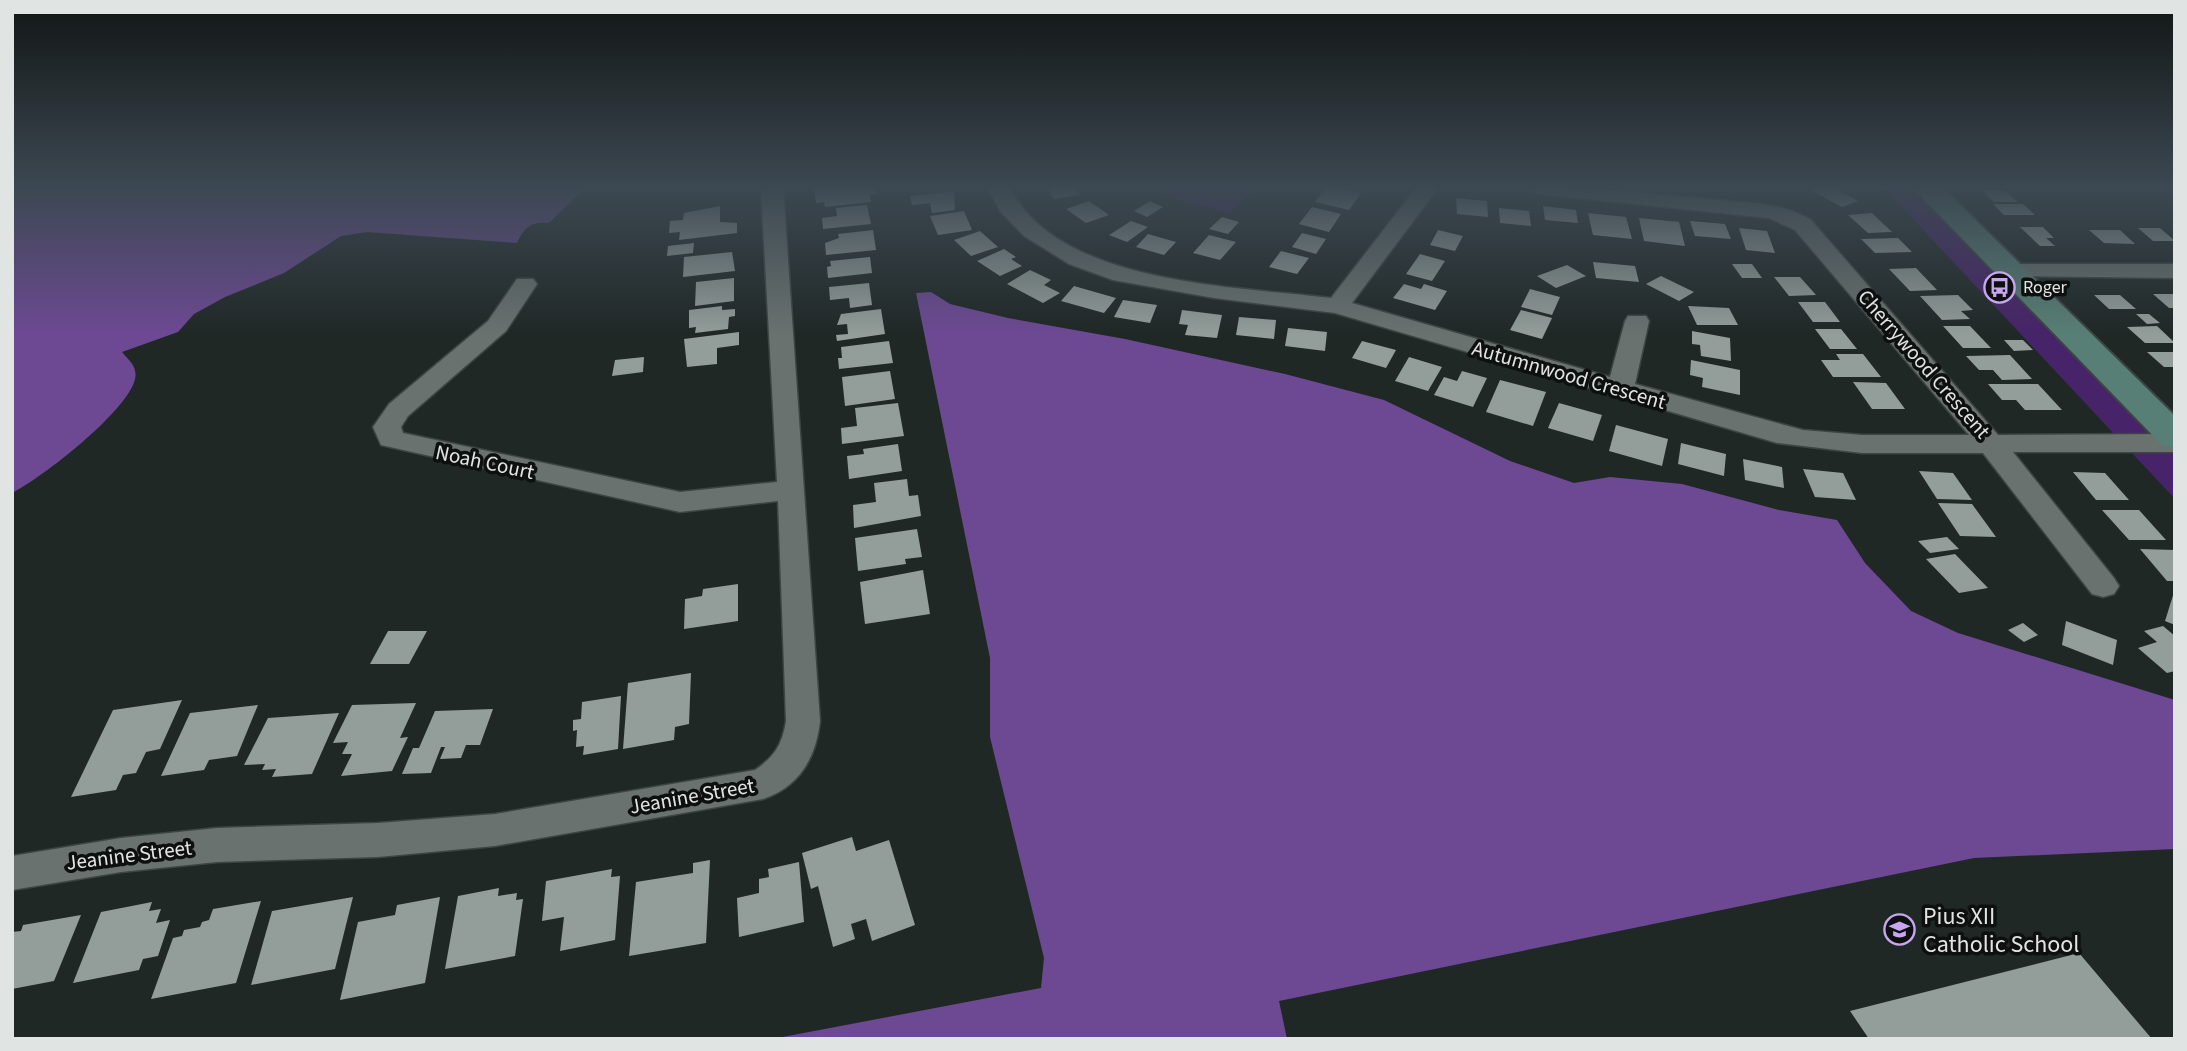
<svg xmlns="http://www.w3.org/2000/svg" width="2187" height="1051" font-family="'Source Sans 3',sans-serif">
	<style>
		.green { fill: #472369 }
		.forest { fill: #6d4993 }
		.building { fill: #939d99 }
		.lines { fill: none; stroke-linecap: round; stroke-linejoin: round }
		.street-casing { stroke: #3d4442; stroke-width: 3 }
		.secondary-casing { stroke: #3d4442; stroke-width: 4 }
		.street { fill: #69726f; fill-rule: evenodd }
		.secondary { fill: #587f75; fill-rule: evenodd }
		.labels { text-anchor: middle; stroke-width: 7; stroke-linejoin: round; paint-order: stroke }
		.far-poi-label { font-size: 18px; fill: #e0e5e3; stroke: #0d100f; text-anchor: start }
		.street-label { font-size: 21px; fill: #e0e5e3; stroke: #0d100f }
		.near-poi-label { font-size: 24px; fill: #e0e5e3; stroke: #0d100f; text-anchor: start }
	</style>
	<rect width="100%" height="100%" fill="#202826"/>
	<g class="green">
		<polygon points="1162,188 1258,188 1228,213 1167,196"/>
		<polygon points="1884,188 1925,188 2175,439 2175,499"/>
	</g>
	<g class="forest">
		<path d="M12,188H585L549,223C531,221 524,227 517,243L367,232L341,236L284,273L225,297L194,314L178,332L122,352C128,360 138,366 135,379C128,411 42,478 12,493Z"/>
		<polygon points="931,292 950,304 1008,318 1125,339 1285,374 1384,400 1510,461 1574,483 1610,477 1682,484 1779,510 1837,520 1865,563 1911,611 1958,633 2175,700 2175,849 1974,858 1279,1001 1287,1039 772,1039 1041,988 1044,958 990,737 990,658 916,293"/>
	</g>
	<g class="building">
		<polygon points="814,188 876,188 877,194 870,195 871,202 825,207 824,202 816,203"/>
		<polygon points="1048,188 1076,188 1080,195 1054,199"/>
		<polygon points="1325,188 1338,188 1361,193 1349,210 1315,202"/>
		<polygon points="1821,188 1834,188 1858,201 1842,207 1812,191"/>
		<polygon points="1981,190 2004,190 2018,202 1994,202"/>
		<polygon points="954,191 955,210 932,213 930,203 912,205 910,196"/>
		<polygon points="1456,198 1487,201 1488,217 1457,214"/>
		<polygon points="1089,201 1109,215 1086,223 1066,209"/>
		<polygon points="1150,201 1163,207 1147,217 1134,211"/>
		<polygon points="1993,204 2023,204 2035,215 2004,215"/>
		<polygon points="867,205 871,224 823,229 822,218 837,216 836,208"/>
		<polygon points="720,206 720,222 737,223 737,233 679,240 680,232 669,233 670,221 683,220 684,213"/>
		<polygon points="1543,206 1576,210 1578,223 1545,220"/>
		<polygon points="1312,207 1341,214 1329,232 1299,224"/>
		<polygon points="1499,208 1529,211 1531,226 1500,223"/>
		<polygon points="964,211 972,230 938,235 930,216"/>
		<polygon points="1588,213 1626,217 1632,239 1593,235"/>
		<polygon points="1872,213 1892,232 1868,233 1848,215"/>
		<polygon points="1222,217 1239,222 1228,234 1209,229"/>
		<polygon points="1639,218 1679,222 1685,246 1644,241"/>
		<polygon points="1131,221 1148,227 1127,242 1109,235"/>
		<polygon points="1690,221 1725,224 1731,239 1695,236"/>
		<polygon points="2020,227 2043,227 2054,238 2046,238 2055,246 2040,246"/>
		<polygon points="1739,228 1767,231 1775,253 1746,250"/>
		<polygon points="2138,228 2160,228 2175,241 2153,241"/>
		<polygon points="873,230 876,250 826,255 825,243 839,238 838,234"/>
		<polygon points="1438,230 1463,236 1455,251 1430,245"/>
		<polygon points="2089,230 2120,230 2135,244 2104,243"/>
		<polygon points="980,231 998,247 971,256 954,240"/>
		<polygon points="1302,233 1326,239 1316,254 1292,247"/>
		<polygon points="1148,234 1176,242 1164,255 1136,247"/>
		<polygon points="1209,235 1236,242 1220,260 1193,253"/>
		<polygon points="1898,238 1912,252 1875,253 1861,239"/>
		<polygon points="694,243 693,253 667,256 668,246"/>
		<polygon points="1004,249 1016,257 1011,259 1022,266 1000,276 977,261"/>
		<polygon points="1281,251 1309,258 1297,274 1269,267"/>
		<polygon points="732,252 735,271 683,277 684,257"/>
		<polygon points="1420,254 1445,261 1432,281 1406,274"/>
		<polygon points="870,257 872,273 828,278 827,267 831,266 830,261"/>
		<polygon points="1593,262 1635,266 1639,282 1596,278"/>
		<polygon points="1732,264 1752,264 1762,278 1742,278"/>
		<polygon points="1567,265 1586,276 1556,288 1537,276"/>
		<polygon points="1916,268 1937,290 1910,291 1889,269"/>
		<polygon points="1030,270 1051,280 1044,285 1060,293 1043,303 1007,284"/>
		<polygon points="1661,276 1694,292 1679,301 1646,284"/>
		<polygon points="1774,277 1800,277 1816,295 1789,296"/>
		<polygon points="734,278 734,301 695,306 696,282"/>
		<polygon points="869,283 872,305 850,308 849,298 830,300 829,287"/>
		<polygon points="1404,284 1421,289 1424,284 1447,291 1435,310 1393,298"/>
		<polygon points="1074,286 1116,298 1104,313 1061,301"/>
		<polygon points="1530,289 1560,297 1552,315 1521,307"/>
		<polygon points="2153,294 2175,294 2175,308 2169,308"/>
		<polygon points="1958,295 1973,310 1961,311 1970,319 1942,320 1920,296"/>
		<polygon points="2094,295 2120,295 2136,309 2109,309"/>
		<polygon points="1123,300 1157,305 1150,323 1114,317"/>
		<polygon points="1798,302 1825,302 1840,322 1813,322"/>
		<polygon points="722,306 722,310 735,309 735,316 729,317 728,329 695,333 696,327 689,328 689,310"/>
		<polygon points="1688,306 1729,308 1738,325 1697,325"/>
		<polygon points="881,309 885,334 837,341 836,335 848,334 847,324 837,325 841,314"/>
		<polygon points="1182,310 1222,315 1217,338 1185,335 1188,325 1179,324"/>
		<polygon points="1521,310 1552,318 1542,339 1510,330"/>
		<polygon points="2136,314 2149,314 2160,323 2147,324"/>
		<polygon points="1239,317 1276,320 1274,339 1236,335"/>
		<polygon points="1943,326 1970,326 1991,348 1963,348"/>
		<polygon points="2157,326 2175,343 2145,343 2127,327"/>
		<polygon points="1288,328 1327,332 1325,351 1285,346"/>
		<polygon points="1815,329 1841,329 1857,349 1830,349"/>
		<polygon points="1692,331 1730,338 1731,361 1701,356 1700,345 1692,344"/>
		<polygon points="739,332 739,345 717,348 717,364 687,367 684,339"/>
		<polygon points="2004,340 2023,340 2033,350 2014,351"/>
		<polygon points="889,341 893,363 839,369 838,358 842,358 841,347"/>
		<polygon points="1362,341 1396,350 1386,368 1352,358"/>
		<polygon points="2147,352 2175,352 2175,367 2164,367"/>
		<polygon points="1836,354 1863,354 1881,377 1833,377 1821,360 1840,360"/>
		<polygon points="2010,355 2032,379 2002,380 1993,370 1979,370 1966,356"/>
		<polygon points="644,357 643,372 612,376 615,360"/>
		<polygon points="1409,357 1442,367 1428,391 1395,381"/>
		<polygon points="1691,360 1740,370 1740,395 1702,387 1703,378 1690,375"/>
		<polygon points="890,371 895,399 845,406 842,377"/>
		<polygon points="1462,371 1487,378 1473,407 1434,395 1444,377 1457,381"/>
		<polygon points="1500,380 1546,392 1533,426 1486,412"/>
		<polygon points="1853,382 1886,383 1905,409 1872,409"/>
		<polygon points="1988,384 2038,384 2062,410 2025,410 2016,400 2002,400"/>
		<polygon points="898,403 904,436 842,444 841,428 857,426 855,408"/>
		<polygon points="1559,403 1602,415 1593,441 1548,428"/>
		<polygon points="1616,425 1668,439 1662,466 1609,451"/>
		<polygon points="1681,443 1726,454 1724,476 1678,464"/>
		<polygon points="898,444 902,471 849,479 847,456 864,454 863,449"/>
		<polygon points="1743,459 1782,467 1784,488 1745,480"/>
		<polygon points="1803,469 1843,473 1856,500 1815,497"/>
		<polygon points="1919,471 1953,473 1972,500 1937,499"/>
		<polygon points="2073,472 2105,473 2129,500 2096,500"/>
		<polygon points="907,479 909,496 918,495 921,516 854,528 853,505 876,502 874,483"/>
		<polygon points="1938,503 1972,504 1996,537 1960,536"/>
		<polygon points="2102,510 2139,510 2166,540 2129,540"/>
		<polygon points="917,529 922,557 905,559 906,564 858,571 855,538"/>
		<polygon points="1947,537 1959,549 1930,553 1918,541"/>
		<polygon points="2140,549 2175,550 2175,581 2167,581"/>
		<polygon points="1955,554 1988,588 1959,593 1926,559"/>
		<polygon points="923,570 930,614 865,624 860,582"/>
		<polygon points="738,584 738,621 684,629 685,599 702,596 703,589"/>
		<polygon points="2175,589 2175,625 2165,621"/>
		<polygon points="2066,621 2117,640 2113,665 2062,645"/>
		<polygon points="2023,623 2038,635 2024,642 2008,630"/>
		<polygon points="2163,626 2175,636 2175,671 2167,673 2138,648 2157,642 2144,631"/>
		<polygon points="388,631 427,631 409,664 370,664"/>
		<polygon points="691,673 689,724 675,727 674,740 623,749 628,683"/>
		<polygon points="621,696 618,749 583,755 584,746 576,747 577,730 573,731 573,720 581,719 582,702"/>
		<polygon points="182,700 160,749 146,752 136,773 123,775 116,790 71,797 113,710"/>
		<polygon points="416,703 400,738 408,737 392,771 341,776 352,754 342,754 348,742 333,743 352,705"/>
		<polygon points="258,705 237,756 209,760 204,770 161,776 190,713"/>
		<polygon points="493,709 480,745 466,745 461,758 440,759 445,747 441,747 431,773 402,774 413,748 419,748 435,711"/>
		<polygon points="339,713 312,774 272,777 276,769 262,770 265,764 244,765 268,718"/>
		<polygon points="852,837 856,851 889,840 915,925 872,941 866,919 851,924 855,939 833,947 818,886 811,889 802,853"/>
		<polygon points="710,860 706,943 629,956 636,882 693,873 693,863"/>
		<polygon points="799,862 804,922 739,937 737,898 759,893 759,879 769,877 768,869"/>
		<polygon points="612,869 611,877 620,876 615,940 560,951 564,917 542,921 546,881"/>
		<polygon points="499,888 498,896 517,893 516,900 523,899 515,956 445,969 458,896"/>
		<polygon points="353,897 335,969 251,985 272,911"/>
		<polygon points="440,897 425,983 340,1000 358,922 395,915 397,905"/>
		<polygon points="261,901 236,983 151,999 173,938 182,936 184,930 200,927 202,922 209,920 213,909"/>
		<polygon points="152,902 149,911 161,909 156,923 170,920 158,956 143,959 139,970 73,983 101,912"/>
		<polygon points="81,915 54,981 12,989 12,932 21,931 23,925"/>
		<polygon points="2079,953 2152,1039 1869,1039 1850,1011"/>
	</g>
	<g class="lines">
		<defs>
			<g id="street">
				<path d="M761,188H783L820,721C816,758 799,787 763,799L495,846L378,857L217,862L121,872L12,890V856L121,838L217,828L378,823L495,814L755,770C775,756 782,745 786,721L778,501L680,512L381,445L373,427L389,404L488,321L517,279H533L537,284L506,331L408,416L401,427L403,433L680,492L777,482Z"/>
				<path d="M988,188H1010C1059,285 1235,286 1331,298L1416,188H1438L1352,303L1610,377L1625,321L1628,316H1646L1649,321L1635,384L1803,430L1862,435H1969L1795,230L1769,218L1538,194L1527,188C1589,188 1650,193 1711,199C1745,203 1782,202 1811,220L1998,435L2175,434V452H2013L2114,578L2119,586L2114,594L2103,597L2092,594L1983,453H1862L1777,443L1335,313L1214,298L1113,280L1069,264L1024,236L1000,211Z"/>
				<polygon points="2009,264 2175,264 2175,278 2001,276 1997,271 2001,266"/>
			</g>
			<polygon id="secondary" points="1913,188 1943,188 2175,416 2175,448 2162,445"/>
		</defs>
		<use href="#street" class="street-casing"/>
		<use href="#secondary" class="secondary-casing"/>
		<use href="#street" class="street"/>
		<use href="#secondary" class="secondary"/>
	</g>
	<linearGradient id="sky" x2="0" y2="1"><stop stop-color="#121615"/><stop offset="0.56" stop-color="#3c4852"/><stop offset="1" stop-color="#3c4852" stop-opacity="0"/></linearGradient>
	<rect width="2187" height="335" fill="url(#sky)"/>
	<defs>
		<symbol id="bus-ring" viewBox="-11 -11 22 22"><circle r="9.5" fill="#0d100f" stroke="#c7a6ef" stroke-width="1.5"/><path d="M-5-6H5V4H4V6H2V4H-2V6H-4V4H-5ZM-3.5-4V0h7V-4ZM-3.5 1.2v1.5H-2V1.2ZM2 1.2v1.5H3.5V1.2Z" fill="#c7a6ef"/></symbol>
		<symbol id="school-ring" viewBox="-11 -11 22 22"><circle r="9.5" fill="#0d100f" stroke="#c7a6ef" stroke-width="1.5"/><path d="M0-5L7-2L0 1L-7-2ZM-4 1L0 2.5L4 1V4Q0 6-4 4Z" fill="#c7a6ef"/></symbol>
	</defs>
	<g fill-rule="evenodd">
		<use href="#bus-ring" x="1982" y="270" width="35" height="35"/>
		<use href="#school-ring" x="1882" y="912" width="35" height="35"/>
	</g>
	<g class="labels">
		<g class="far-poi-label">
			<text x="2023" y="293">Roger</text>
		</g>
		<g class="street-label">
			<text transform="translate(1924 364) rotate(49)" y="7">Cherrywood Crescent</text>
			<text transform="translate(1569 375) rotate(16)" y="7">Autumnwood Crescent</text>
			<text transform="translate(485 462) rotate(12)" y="7">Noah Court</text>
			<text transform="translate(692 796) rotate(-10)" y="7">Jeanine Street</text>
			<text transform="translate(129 855) rotate(-7)" y="7">Jeanine Street</text>
		</g>
		<g class="near-poi-label">
			<text x="1923" y="924">Pius XII<tspan x="1923" dy="28">Catholic School</tspan></text>
		</g>
	</g>
	<rect width="2187" height="1051" fill="none" stroke="#e0e5e3" stroke-width="28"/>
</svg>
